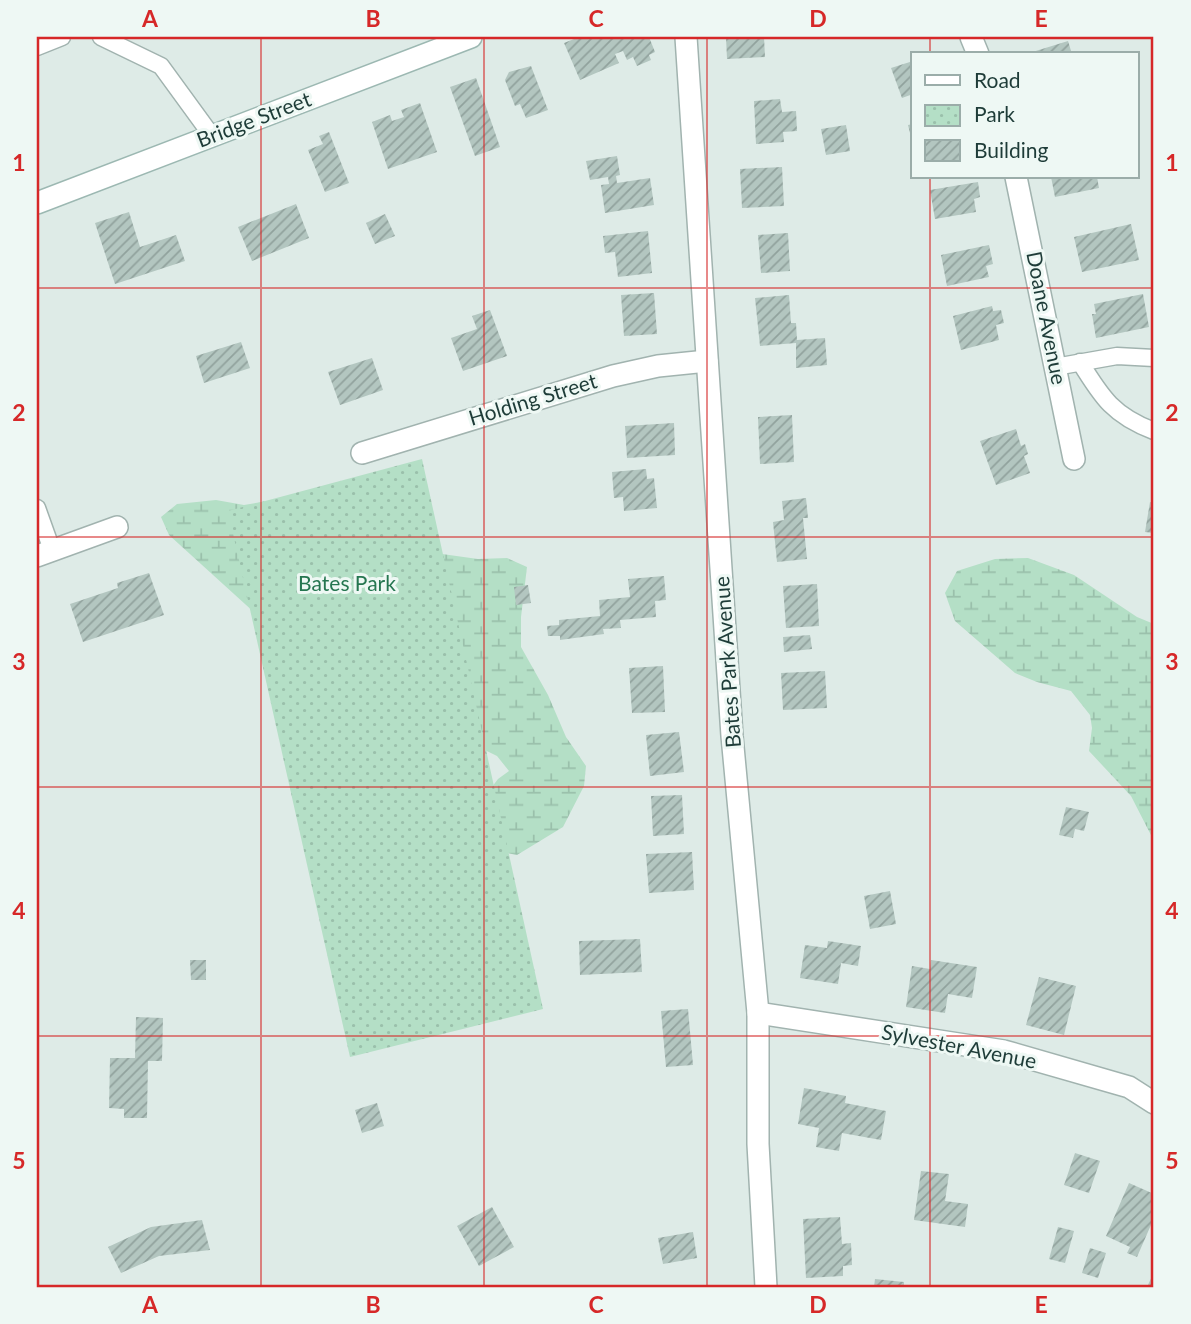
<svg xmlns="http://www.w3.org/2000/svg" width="1191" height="1324" font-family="Lato,sans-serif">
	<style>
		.wetland { fill: url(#wetland-marsh) }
		.park { fill: url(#park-dots) }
		.building { fill: url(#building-hatch) }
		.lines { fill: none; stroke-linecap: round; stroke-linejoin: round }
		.service-casing { stroke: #a1b3af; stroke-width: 19 }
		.minor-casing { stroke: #a1b3af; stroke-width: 24 }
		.secondary-casing { stroke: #9cb8b2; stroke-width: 24 }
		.service { stroke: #fff; stroke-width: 16 }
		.minor { stroke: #fff; stroke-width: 21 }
		.secondary { stroke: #fff; stroke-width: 21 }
		.grid { fill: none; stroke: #d62828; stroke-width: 2; stroke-opacity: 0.55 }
		.labels { text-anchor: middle; stroke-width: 6; stroke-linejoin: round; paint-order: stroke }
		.street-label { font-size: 21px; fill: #1e3c38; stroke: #eef8f4 }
		.park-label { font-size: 21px; fill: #257650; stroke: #eef8f4 }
		.neatline { fill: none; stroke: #d62828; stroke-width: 2.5 }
		.grid-label { font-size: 23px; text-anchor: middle; font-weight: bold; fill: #d62828 }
	</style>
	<defs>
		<pattern id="wetland-marsh" width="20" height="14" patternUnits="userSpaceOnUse" patternTransform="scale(1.75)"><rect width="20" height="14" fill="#b4dfc6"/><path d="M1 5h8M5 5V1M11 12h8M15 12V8" fill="none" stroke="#9ac0ab"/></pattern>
		<pattern id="park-dots" width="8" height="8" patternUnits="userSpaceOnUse" patternTransform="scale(1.75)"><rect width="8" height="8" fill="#b4dfc6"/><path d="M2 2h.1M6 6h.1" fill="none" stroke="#9ac0ab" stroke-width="1.8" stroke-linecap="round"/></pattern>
		<pattern id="building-hatch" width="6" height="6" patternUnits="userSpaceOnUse" patternTransform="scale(1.75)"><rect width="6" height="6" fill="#b3c6c0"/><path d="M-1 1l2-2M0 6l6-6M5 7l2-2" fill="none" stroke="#91a29d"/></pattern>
	</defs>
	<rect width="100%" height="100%" fill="#deebe7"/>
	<g class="wetland">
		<polygon points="286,498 442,554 478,559 507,558 527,567 521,617 521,647 548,695 566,737 586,766 584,786 563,827 517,855 492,850 479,804 498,779 509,771 497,756 434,725 257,615 169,535 161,517 177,504 216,500 244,505"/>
		<polygon points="1028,558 1074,575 1137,617 1154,624 1154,841 1131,796 1089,751 1092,728 1090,715 1071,691 1037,682 1015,673 955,621 945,593 957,571 995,559"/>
	</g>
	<polygon class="park" points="422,459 543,1009 350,1057 228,511"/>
	<g class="building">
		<polygon points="579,37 649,37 655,52 649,55 651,60 637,66 633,57 627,60 623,51 615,54 619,63 580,80 564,43"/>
		<polygon points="726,37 764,37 765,57 727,59"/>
		<polygon points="1068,41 1072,54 1026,54"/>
		<polygon points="913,61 913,94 902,98 891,68"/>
		<polygon points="531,66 548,110 526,118 520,104 515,106 505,80 509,72"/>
		<polygon points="476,78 500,147 475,156 450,87"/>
		<polygon points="780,99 782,112 796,111 797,131 783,132 784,142 756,144 754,101"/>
		<polygon points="420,103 437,152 388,169 372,122 390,115 392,121 404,117 401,110"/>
		<polygon points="913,124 913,140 912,141 908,125"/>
		<polygon points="846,125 850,151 826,155 821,129"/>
		<polygon points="329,132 349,183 325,192 308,150 323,144 319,136"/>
		<polygon points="617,156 620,175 616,176 617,183 650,178 654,205 605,213 601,185 609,184 608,177 590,180 586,161"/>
		<polygon points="782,167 784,206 742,208 740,169"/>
		<polygon points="1051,177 1097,177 1099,188 1055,197"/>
		<polygon points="978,182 980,197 974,199 976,212 935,219 930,190"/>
		<polygon points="296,204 309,238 252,261 238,227"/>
		<polygon points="129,212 140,247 176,235 185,261 115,284 95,223"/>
		<polygon points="385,214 395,236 375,244 366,223"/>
		<polygon points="1131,224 1139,260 1082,272 1074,237"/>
		<polygon points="648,231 652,273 618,277 615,252 605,253 603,236"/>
		<polygon points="788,233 790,271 761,273 758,235"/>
		<polygon points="989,245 993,264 986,266 989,277 947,286 941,255"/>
		<polygon points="654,293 657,334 624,336 621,295"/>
		<polygon points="1143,294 1149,327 1096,338 1092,314 1096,314 1094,304"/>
		<polygon points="789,295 791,323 796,323 797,340 825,338 827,365 796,368 796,343 760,346 755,298"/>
		<polygon points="992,306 993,311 1001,310 1004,323 996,325 999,340 961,350 953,316"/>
		<polygon points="490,310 507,356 463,371 451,338 477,329 472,316"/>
		<polygon points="241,342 250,368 204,383 196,356"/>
		<polygon points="372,358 383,390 340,405 328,372"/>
		<polygon points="792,415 794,462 760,464 758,417"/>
		<polygon points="674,423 675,455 627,458 625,426"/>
		<polygon points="1016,429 1021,446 1025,444 1028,454 1024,456 1030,473 996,485 980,441"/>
		<polygon points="646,469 647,479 654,478 657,508 624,511 623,497 614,498 612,472"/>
		<polygon points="806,498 808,518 803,518 807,559 777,562 773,522 784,520 782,501"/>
		<polygon points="1150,502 1154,503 1154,533 1145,532"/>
		<polygon points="149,573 164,615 83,642 70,604 118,588 117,583"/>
		<polygon points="664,576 666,600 655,601 656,617 620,620 621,628 603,629 604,634 560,640 560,636 548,636 547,626 559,625 559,620 600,616 599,600 630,597 628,579"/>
		<polygon points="817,584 819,626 786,628 783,586"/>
		<polygon points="528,585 531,603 516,605 514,587"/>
		<polygon points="810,635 812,649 784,652 783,637"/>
		<polygon points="663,666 665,712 632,713 629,668"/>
		<polygon points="825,671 827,708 783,710 781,673"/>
		<polygon points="679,732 684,772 650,776 646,735"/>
		<polygon points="682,795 684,834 653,836 651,796"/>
		<polygon points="1066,807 1089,812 1084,831 1075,829 1073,838 1059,835"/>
		<polygon points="692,852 694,890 649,893 646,854"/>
		<polygon points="890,891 896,924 870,929 864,896"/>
		<polygon points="640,939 642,972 580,975 579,941"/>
		<polygon points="828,941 861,946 858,966 841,963 838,984 800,978 805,945 827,948"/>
		<polygon points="190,960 206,960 206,980 191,980"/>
		<polygon points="931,960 977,967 972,998 948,994 945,1013 906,1007 912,966 930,969"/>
		<polygon points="1039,977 1076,986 1064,1035 1026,1025"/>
		<polygon points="688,1009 693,1065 666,1067 661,1011"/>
		<polygon points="136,1017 163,1018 162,1061 148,1061 147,1118 124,1118 124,1109 109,1108 110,1058 135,1058"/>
		<polygon points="804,1088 846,1096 845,1103 886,1111 881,1140 842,1133 839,1151 816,1147 819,1128 798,1124"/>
		<polygon points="377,1103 384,1126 362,1133 355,1110"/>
		<polygon points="1075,1153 1100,1161 1089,1193 1064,1185"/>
		<polygon points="921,1171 949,1174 945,1201 968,1204 965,1227 914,1220"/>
		<polygon points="1129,1183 1154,1194 1154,1218 1137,1257 1127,1253 1130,1247 1106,1236"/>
		<polygon points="492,1207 514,1247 479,1266 457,1226"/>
		<polygon points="840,1217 842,1244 851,1243 852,1265 843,1266 843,1276 806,1278 803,1219"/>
		<polygon points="202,1220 210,1250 159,1256 121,1273 108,1247 151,1227"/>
		<polygon points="1058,1227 1074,1231 1065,1263 1049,1259"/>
		<polygon points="693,1232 697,1258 663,1264 658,1238"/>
		<polygon points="1090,1248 1106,1253 1098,1278 1082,1273"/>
		<polygon points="1154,1272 1154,1287 1147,1287"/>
		<polygon points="875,1279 904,1282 904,1287 874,1287"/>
	</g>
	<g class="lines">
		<defs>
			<g id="service">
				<polyline points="101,37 161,66 212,136"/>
				<polyline points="37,47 62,37"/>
				<path d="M1080,362C1102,398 1114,416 1154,431"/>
				<polyline points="1055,367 1117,356 1154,358"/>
				<polyline points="37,508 52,550"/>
			</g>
			<g id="minor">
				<polyline points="686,37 732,736 758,1013 758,1144 766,1287"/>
				<polyline points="971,37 978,54"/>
				<polyline points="1016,177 1074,459"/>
				<polyline points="362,453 613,376 658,366 707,361"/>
				<polyline points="37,556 117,527"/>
				<polyline points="758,1013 1004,1051 1129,1087 1154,1103"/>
			</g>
			<polyline id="secondary" points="37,203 471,37"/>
		</defs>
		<use href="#service" class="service-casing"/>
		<use href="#minor" class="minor-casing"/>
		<use href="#secondary" class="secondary-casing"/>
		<use href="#service" class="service"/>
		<use href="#minor" class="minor"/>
		<use href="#secondary" class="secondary"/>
	</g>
	<path class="grid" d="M261,37V1287M484,37V1287M707,37V1287M930,37V54M930,177V1287M37,288H1154M37,537H1154M37,787H1154M37,1036H1154"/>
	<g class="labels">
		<g class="street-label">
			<text transform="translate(254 120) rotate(-21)" y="7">Bridge Street</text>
			<text transform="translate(1046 318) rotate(79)" y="7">Doane Avenue</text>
			<text transform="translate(533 400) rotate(-17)" y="7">Holding Street</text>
			<text transform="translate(728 662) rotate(-94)" y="7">Bates Park Avenue</text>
			<text transform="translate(959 1047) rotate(11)" y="7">Sylvester Avenue</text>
		</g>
		<g class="park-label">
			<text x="347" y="591">Bates Park</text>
		</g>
	</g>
	<rect width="1191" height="1324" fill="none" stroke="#eef8f4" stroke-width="77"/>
	<rect x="911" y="52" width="228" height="126" fill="#eef8f4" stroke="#9bada9" stroke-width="2"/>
	<rect x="925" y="75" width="35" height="10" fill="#ffffff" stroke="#9bada9" stroke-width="2"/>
	<text x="974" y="88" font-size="21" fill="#1e3c38">Road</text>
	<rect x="925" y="105" width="35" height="21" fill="url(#park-dots)" stroke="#9bada9" stroke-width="2"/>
	<text x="974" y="122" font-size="21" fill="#1e3c38">Park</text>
	<rect x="925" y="140" width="35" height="21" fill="url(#building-hatch)" stroke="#9bada9" stroke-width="2"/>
	<text x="974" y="158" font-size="21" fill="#1e3c38">Building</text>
	<rect x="38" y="38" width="1114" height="1248" class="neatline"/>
	<g class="grid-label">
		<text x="150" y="27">A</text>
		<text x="373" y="27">B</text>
		<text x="596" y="27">C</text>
		<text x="818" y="27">D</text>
		<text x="1041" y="27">E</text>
		<text x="19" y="171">1</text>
		<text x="1172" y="171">1</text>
		<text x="19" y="421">2</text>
		<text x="1172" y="421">2</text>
		<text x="19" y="670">3</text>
		<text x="1172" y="670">3</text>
		<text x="19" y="919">4</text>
		<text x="1172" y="919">4</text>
		<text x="19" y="1169">5</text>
		<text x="1172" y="1169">5</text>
		<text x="150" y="1313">A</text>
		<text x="373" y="1313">B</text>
		<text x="596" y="1313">C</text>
		<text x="818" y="1313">D</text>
		<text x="1041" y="1313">E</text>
	</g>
</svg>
